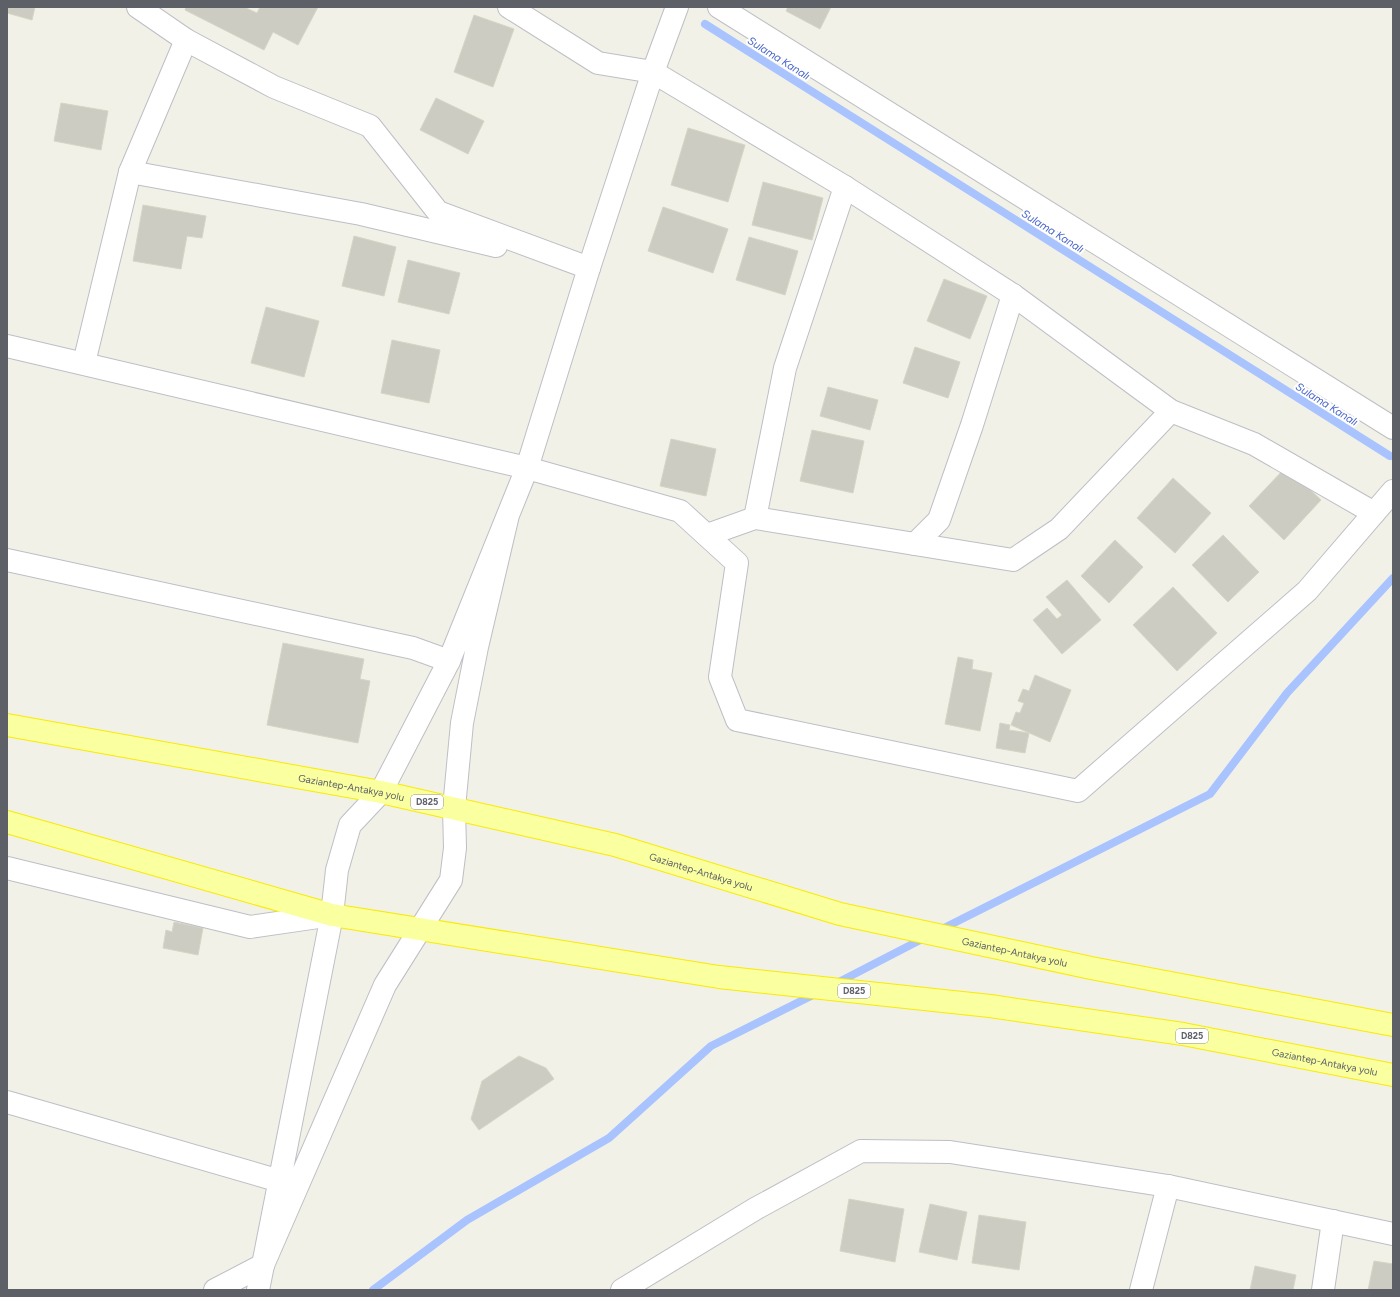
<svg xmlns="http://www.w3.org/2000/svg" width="1400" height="1297" font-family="Figtree,sans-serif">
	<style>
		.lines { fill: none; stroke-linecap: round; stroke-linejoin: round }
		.stream { stroke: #a9c3ff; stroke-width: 8 }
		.building { fill: #ccccc3; stroke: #d6d5c5 }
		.minor-casing { stroke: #bebfc6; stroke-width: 24 }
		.tertiary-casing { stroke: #bebfc6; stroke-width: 24 }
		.trunk-casing { stroke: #f8eb00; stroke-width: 24 }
		.minor { stroke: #fff; stroke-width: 22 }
		.tertiary { stroke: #fff; stroke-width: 22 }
		.trunk { stroke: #faff9f; stroke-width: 22 }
		.labels { text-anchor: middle; stroke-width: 4; stroke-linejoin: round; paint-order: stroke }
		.shield { fill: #fff; stroke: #8e9095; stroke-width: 1 }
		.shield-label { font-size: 9px; font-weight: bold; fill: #5e6068 }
		.street-label { font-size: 10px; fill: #5e6068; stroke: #fff }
		.water-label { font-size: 11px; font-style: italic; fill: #4664c8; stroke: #fff }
	</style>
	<rect width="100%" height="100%" fill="#f1f1e7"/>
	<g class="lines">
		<g class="stream">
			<polyline points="705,24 1390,456"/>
			<polyline points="940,930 1210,794 1287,693 1393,578"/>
			<polyline points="835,984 926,937"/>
			<polyline points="373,1290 467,1220 609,1138 711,1046 817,993"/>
		</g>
	</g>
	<g class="building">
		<polygon points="7,7 35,7 32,20 7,13"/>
		<polygon points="186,7 244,7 257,13 260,7 318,7 298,45 273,32 264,50 185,10"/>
		<polygon points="788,7 831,7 820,29 786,11"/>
		<polygon points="474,15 514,29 493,87 454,72"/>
		<polygon points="436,98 484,121 468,154 420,130"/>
		<polygon points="61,103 108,111 101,150 54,141"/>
		<polygon points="688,128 745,145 728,202 671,185"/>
		<polygon points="763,182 823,198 812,240 752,225"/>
		<polygon points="143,205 206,216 202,238 187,236 181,269 133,261"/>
		<polygon points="663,207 728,229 713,273 648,251"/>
		<polygon points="354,236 396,247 384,296 342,286"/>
		<polygon points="749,237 798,251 785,295 736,280"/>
		<polygon points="408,260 460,273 449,314 398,302"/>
		<polygon points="944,279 987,296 970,339 927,321"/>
		<polygon points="266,307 319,321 304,377 251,363"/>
		<polygon points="392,340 440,350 429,403 381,393"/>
		<polygon points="915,347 960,362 948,398 903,383"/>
		<polygon points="828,387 878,400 870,430 820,416"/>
		<polygon points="812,430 864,441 853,493 800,481"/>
		<polygon points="671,439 716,449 706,496 660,486"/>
		<polygon points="1286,467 1321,500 1284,540 1249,506"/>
		<polygon points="1173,478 1211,513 1175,553 1137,518"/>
		<polygon points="1223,535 1259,572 1228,602 1192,565"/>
		<polygon points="1115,540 1143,567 1109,603 1081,576"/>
		<polygon points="1067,580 1101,620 1062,654 1033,620 1047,608 1057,619 1062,615 1046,597"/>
		<polygon points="1173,587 1217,633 1177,671 1133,625"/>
		<polygon points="283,643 364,659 360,679 370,681 358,743 267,725"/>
		<polygon points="958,657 973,660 972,669 992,673 980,731 945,724"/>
		<polygon points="1035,675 1071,690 1050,742 1011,725 1016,712 1020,713 1024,703 1018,701 1023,689 1029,691"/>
		<polygon points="1000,723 1010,725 1009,730 1029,733 1025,753 996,748"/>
		<polygon points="174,922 203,928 198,955 163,948 166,930 172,932"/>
		<polygon points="519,1056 546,1068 554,1079 479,1130 471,1119 482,1081"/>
		<polygon points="849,1199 904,1209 895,1262 840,1251"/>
		<polygon points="930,1204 967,1212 957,1260 919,1252"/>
		<polygon points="979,1215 1026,1222 1019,1270 972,1263"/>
		<polygon points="1374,1261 1393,1264 1393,1290 1368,1290"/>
		<polygon points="1255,1266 1296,1275 1293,1290 1250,1290"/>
	</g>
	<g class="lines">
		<defs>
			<g id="minor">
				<polyline points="138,7 186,40 274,87 370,126 438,212 589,268"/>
				<polyline points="509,7 598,63 653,72 845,187 1013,295 1171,411 1254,444 1374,513"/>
				<polyline points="719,7 1393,428"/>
				<polyline points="130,172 361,214 496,246"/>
				<polyline points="7,346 527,468 680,511 737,563 720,677 737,720 1078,791 1307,591 1393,491"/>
				<polyline points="84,363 130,172 186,40"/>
				<polyline points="755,518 785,368 845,187"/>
				<polyline points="707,535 755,518 1013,560 1059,529 1171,411"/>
				<polyline points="915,544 939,520 972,425 1013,295"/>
				<polyline points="7,560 413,648 449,661"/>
				<polyline points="7,868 250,927 332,915"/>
				<polyline points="7,1102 280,1181"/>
				<polyline points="215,1290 263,1265"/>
				<polyline points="622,1290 755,1209 861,1151 950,1152 1168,1186 1393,1234"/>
				<polyline points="1141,1290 1168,1186"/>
				<polyline points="1323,1290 1333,1221"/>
			</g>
			<g id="tertiary">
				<polyline points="508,515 477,647 462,723 454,808 455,848 451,880 385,985 263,1265 332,915 337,870 350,825 381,792 449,661 527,468 589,268 653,72 677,7"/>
				<polyline points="258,1290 263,1265"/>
			</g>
			<g id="trunk">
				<path id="s1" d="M7,725L381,792L615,845L840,914L1091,968L1393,1025"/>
				<path id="s2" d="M7,822L332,915L719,977L990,1006L1183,1034L1393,1075"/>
			</g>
		</defs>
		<use href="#minor" class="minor-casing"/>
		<use href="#tertiary" class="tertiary-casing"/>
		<use href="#trunk" class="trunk-casing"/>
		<use href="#minor" class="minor"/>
		<use href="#tertiary" class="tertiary"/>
		<use href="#trunk" class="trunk"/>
	</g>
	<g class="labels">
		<g class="shield">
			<rect x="411" y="795" width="32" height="14" rx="3"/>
			<rect x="838" y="984" width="32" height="14" rx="3"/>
			<rect x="1176" y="1029" width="32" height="14" rx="3"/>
		</g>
		<g class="shield-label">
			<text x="427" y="805">D825</text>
			<text x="854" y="994">D825</text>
			<text x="1192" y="1039">D825</text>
		</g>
		<g class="street-label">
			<text dy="4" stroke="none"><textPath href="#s1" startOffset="350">Gaziantep-Antakya yolu</textPath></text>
			<text dy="4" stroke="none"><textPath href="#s1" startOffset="710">Gaziantep-Antakya yolu</textPath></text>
			<text dy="4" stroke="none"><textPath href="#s1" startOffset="1034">Gaziantep-Antakya yolu</textPath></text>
			<text dy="4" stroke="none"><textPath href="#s2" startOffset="1342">Gaziantep-Antakya yolu</textPath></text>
		</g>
		<g class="water-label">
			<text transform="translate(779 58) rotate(32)" y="4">Sulama Kanalı</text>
			<text transform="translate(1053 231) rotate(32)" y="4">Sulama Kanalı</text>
			<text transform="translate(1327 404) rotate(32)" y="4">Sulama Kanalı</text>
		</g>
	</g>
	<rect width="1400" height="1297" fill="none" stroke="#5e6068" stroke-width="16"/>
</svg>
